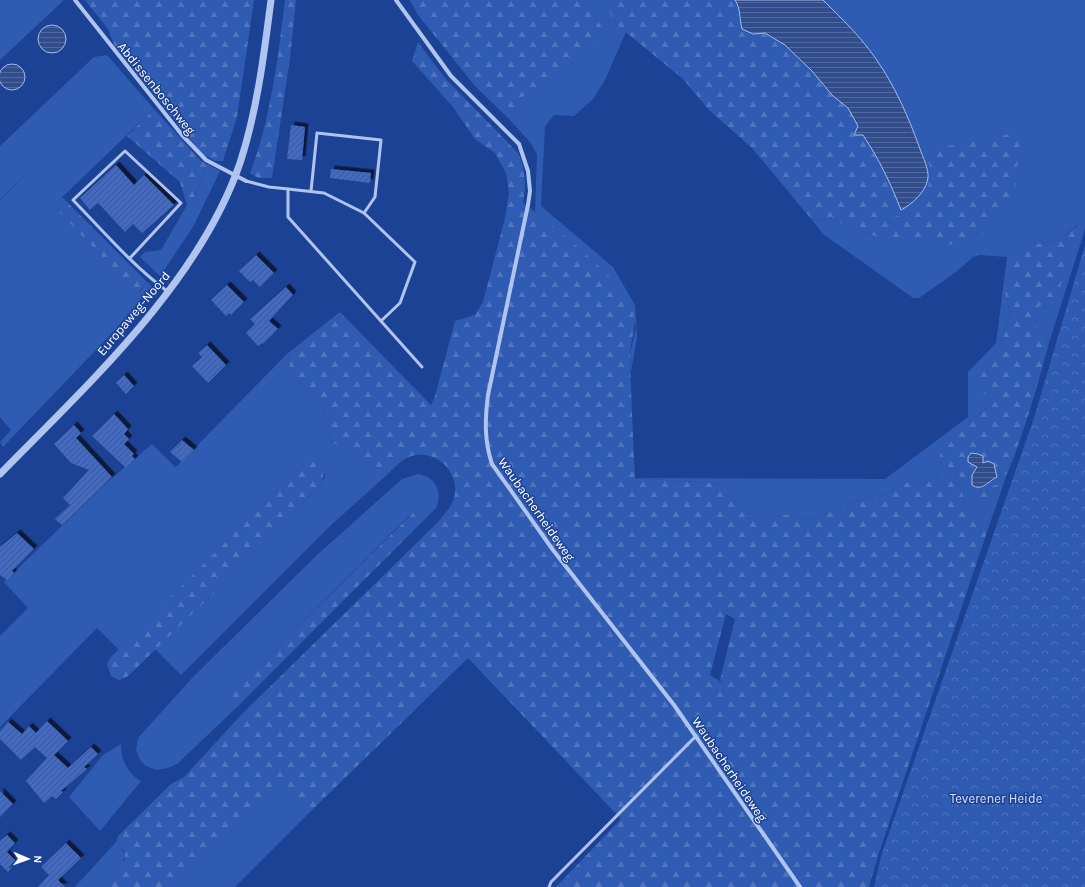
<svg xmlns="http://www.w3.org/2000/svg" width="1085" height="887" font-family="Karla,sans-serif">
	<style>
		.green { fill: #305bb3 }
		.forest { fill: url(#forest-firs); fill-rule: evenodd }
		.park { fill: url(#park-crowns) }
		.water { fill: url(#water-rules); stroke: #a2bdf1 }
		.building { fill: url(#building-hatch); filter: url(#shadow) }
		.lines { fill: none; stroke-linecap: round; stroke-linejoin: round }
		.service { stroke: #afc4ef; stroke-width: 3 }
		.minor { stroke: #afc4ef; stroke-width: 4 }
		.tertiary { stroke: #afc4ef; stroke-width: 7 }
		.labels { text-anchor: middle; stroke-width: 3; stroke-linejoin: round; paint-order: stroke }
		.street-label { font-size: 13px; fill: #fff; stroke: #1c4295 }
		.park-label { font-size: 13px; fill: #d6e2fb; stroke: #1c4295 }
	</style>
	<defs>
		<pattern id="forest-firs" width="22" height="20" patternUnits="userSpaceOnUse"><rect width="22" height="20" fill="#305bb3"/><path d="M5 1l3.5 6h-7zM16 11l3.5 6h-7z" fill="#4f74be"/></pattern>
		<pattern id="park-crowns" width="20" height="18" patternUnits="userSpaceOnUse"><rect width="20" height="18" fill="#305bb3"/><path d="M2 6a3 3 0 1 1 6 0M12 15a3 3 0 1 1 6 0" fill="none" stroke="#4f74be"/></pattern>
		<pattern id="water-rules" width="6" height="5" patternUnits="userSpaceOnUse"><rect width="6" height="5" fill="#314d8b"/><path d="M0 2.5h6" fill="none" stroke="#50689c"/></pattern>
		<pattern id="building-hatch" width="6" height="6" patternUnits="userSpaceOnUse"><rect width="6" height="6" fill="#456bbc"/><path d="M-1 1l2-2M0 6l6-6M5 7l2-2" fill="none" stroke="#495879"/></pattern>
		<filter id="shadow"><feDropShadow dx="3.5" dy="-3.5" stdDeviation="0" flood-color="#0009"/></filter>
	</defs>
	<rect width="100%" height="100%" fill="#1c4295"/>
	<g class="green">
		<polygon points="0,0 64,0 0,60"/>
		<polygon points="585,0 602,0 617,25 626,32 605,80 593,99 574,116 554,115 545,126 541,206 613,267 635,305 637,336 631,372 630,354 636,328 631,306 620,289 598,266 535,212 537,154 530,142 510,120 522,97 540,87 606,36"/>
		<path d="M823,0H1085V228L1082,239L1049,343C1035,329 1034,323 1040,305L1053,311L1078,224L1059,240L1036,244L1010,271L1015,283L1005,293L1010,313L1001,344L982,369L997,400L970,421L940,463L975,487H982L994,478L1007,474L987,532L967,505L959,485L943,476L923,483L910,481L886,494L853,502L824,515L807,520L790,514L747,519L724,484L635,478L885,479L968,417V372L996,343L1007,257L980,255L973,257L956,272L919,298H913L823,234L812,220L830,219L880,238L900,230L886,218L898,202L901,210L924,162C912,127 898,91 876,60C861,37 842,19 823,0Z"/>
		<polygon points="107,55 154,109 53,206 139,293 147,282 152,286 114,331 3,447 0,442 11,430 0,417 0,200 35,166 0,199 0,146 94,57"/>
		<polygon points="207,164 220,171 193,227 160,276 140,257 145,252 161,250 187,205 199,201 195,198"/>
		<path d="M287,354L290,360V377C318,394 329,407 330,440L348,453L389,473L329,527L181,675L155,649L214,593L322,483L325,475L322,467L303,464L119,650L97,628L0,727V636L28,608L4,582L104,485L152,444L175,467L177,466Z"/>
		<path d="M418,474C436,476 444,494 435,510L436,508L410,515L224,700L231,710H234L177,764L168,768L156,770L144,765L139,758L136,750L138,738L193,677L317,555L402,479Z"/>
		<path d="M121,744C121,760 127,773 141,781L100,831L69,797L103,755Z"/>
		<polygon points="277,786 306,816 235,887 173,887"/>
		<polygon points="116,842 126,855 121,866 97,887 75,887"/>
	</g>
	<g class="forest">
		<polygon points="85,0 254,0 237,117 223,161 215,161 201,153 114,45 108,29"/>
		<path d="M285,0H296L290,58L272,178H258L250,173C271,119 278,57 285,0Z"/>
		<polygon points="410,0 585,0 607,36 540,87 522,97 510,120 475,86 418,15"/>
		<polygon points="602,0 735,0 740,8 739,19 753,34 765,33 785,45 812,71 832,95 848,108 883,169 898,202 886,218 900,230 904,237 880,238 830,219 812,220 752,148 709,110 683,79 617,25"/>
		<path d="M418,42L444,77L518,153C526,169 526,185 523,203C550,223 618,277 631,305C639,324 630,338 630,356C631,397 633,438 635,478L724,484L747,519L790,514L807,520L824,515L853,502L886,494L910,481L923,483L943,476L959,485L967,505L987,532L878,856L869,887H556L621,819L468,658L306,816L277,786L173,887H97L125,860V852L116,843L118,836L171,784L184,777L242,714L438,522C444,514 451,508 454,498C461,472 435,447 409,457C401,460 395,467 389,473L348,453L330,440C329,407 318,394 290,377V360L287,354L340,312L431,405L435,396L455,321L475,315L483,302L505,218L509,193L506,173L495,153L475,139L453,107L412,61ZM726,614L735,619L720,680L724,684L710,675Z"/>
		<polygon points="154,109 201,161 207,164 195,197 199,201 187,205 180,182 127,136"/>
		<polygon points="1021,132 1013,207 999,211 981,236 946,246 909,237 893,217 911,214 921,202 939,200 932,197 928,188 930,167 926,155 932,149"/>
		<polygon points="62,197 147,282 138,293 53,206"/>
		<path d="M1079,224L1053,311L1040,305C1034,323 1035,329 1049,343C1037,387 1025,431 1007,474L997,477L994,464L971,465L978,467L972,475V485L940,463V454L970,421L997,400L977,389L982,369L1001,344L1010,313L1005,293L1014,283L1010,271L1014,258L1036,244L1059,240Z"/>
		<polygon points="311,461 319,464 324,471 322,483 214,593 127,677 119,680 111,676 107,664 111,657 303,464"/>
		<polygon points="999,484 993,502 982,505 978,491"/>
		<polygon points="419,507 436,508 235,709 231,710 224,700"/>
	</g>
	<polygon class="park" points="1085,245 1085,887 874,887 881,856 1034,418"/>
	<g class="water">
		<path d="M735,0H823C842,19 861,37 876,59C895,86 909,118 920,149C923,157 929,170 928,178C926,192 912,204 901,210C891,184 879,159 863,135H854L858,126L848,108L832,95L812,71L785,45L765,33L753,34L742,29C739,18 741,9 735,0Z"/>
		<circle cx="52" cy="39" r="14"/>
		<circle cx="12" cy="77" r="13"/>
		<path d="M971,453L978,454L983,456V463L988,461L994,464L997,477C988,481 982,492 972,485V475L977,467L968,462V457Z"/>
	</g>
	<g class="building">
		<polygon points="291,125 305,127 302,160 287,159"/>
		<polygon points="116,165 134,185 144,175 174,205 142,233 133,224 125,232 98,203 90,210 80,198"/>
		<polygon points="331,169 371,173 370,183 330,178"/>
		<polygon points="256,255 274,273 260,287 253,280 250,282 239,271"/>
		<polygon points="227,285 244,302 231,315 229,313 226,316 211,300"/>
		<polygon points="286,287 293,295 269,321 278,329 263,344 262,343 258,346 246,333 255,324 250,319"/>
		<polygon points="207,345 226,365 208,383 192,366 202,357 198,353"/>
		<polygon points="124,375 134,386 126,394 116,383"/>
		<polygon points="114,414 128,429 124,434 129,439 124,444 134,454 132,456 135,459 126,468 92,436"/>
		<polygon points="74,425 81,433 76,438 112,477 62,525 55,519 70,505 63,498 89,470 71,463 54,444"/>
		<polygon points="182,440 194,450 182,462 170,452"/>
		<polygon points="17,533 34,549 12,571 14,573 7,580 0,575 0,547"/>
		<polygon points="47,721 68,741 54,755 68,768 91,747 98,754 84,767 87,769 61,791 63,792 56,799 52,796 44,803 26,781 47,758 35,747 21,760 0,739 0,731 8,722 22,734 29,726 36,733"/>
		<polygon points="0,791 13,804 0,817"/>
		<polygon points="7,835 15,843 7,852 17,862 8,872 0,864 0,841"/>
		<polygon points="66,843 81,858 58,880 65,887 38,887 49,875 41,867"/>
	</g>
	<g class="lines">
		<g class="service">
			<polyline points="246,181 269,187 288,189 288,217 422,367"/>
			<polyline points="288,189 324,193 364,213 415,262 400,303 381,321"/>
			<polyline points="311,191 317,133 381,140 375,197 364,213"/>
			<path d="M130,258L181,203L125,151L73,200C103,231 132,265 167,291"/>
			<polyline points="549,887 551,882 696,736"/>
		</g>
		<g class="minor">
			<polyline points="75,0 182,135 206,160 246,181"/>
			<path d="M396,0L451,76L519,144L528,171L530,191L528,205L488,395C485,419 484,440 492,464L553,550L674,705L800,887"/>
		</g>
		<path class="tertiary" d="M0,474C87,385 199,283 240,163C257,111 264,55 271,0"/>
	</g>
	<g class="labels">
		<g class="street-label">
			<text transform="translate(157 88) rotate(51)" y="5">Abdissenboschweg</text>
			<text transform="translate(133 313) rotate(-50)" y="5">Europaweg-Noord</text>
			<text transform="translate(537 509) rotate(55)" y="5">Waubacherheideweg</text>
			<text transform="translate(730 769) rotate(56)" y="5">Waubacherheideweg</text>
		</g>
		<g class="park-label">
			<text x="996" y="803">Teverener Heide</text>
		</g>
	</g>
	<g transform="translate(28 859) rotate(92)" stroke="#1c4295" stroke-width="3" paint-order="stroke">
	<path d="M0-3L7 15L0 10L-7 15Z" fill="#ffffff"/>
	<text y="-6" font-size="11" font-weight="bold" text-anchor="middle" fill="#ffffff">N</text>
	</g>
</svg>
